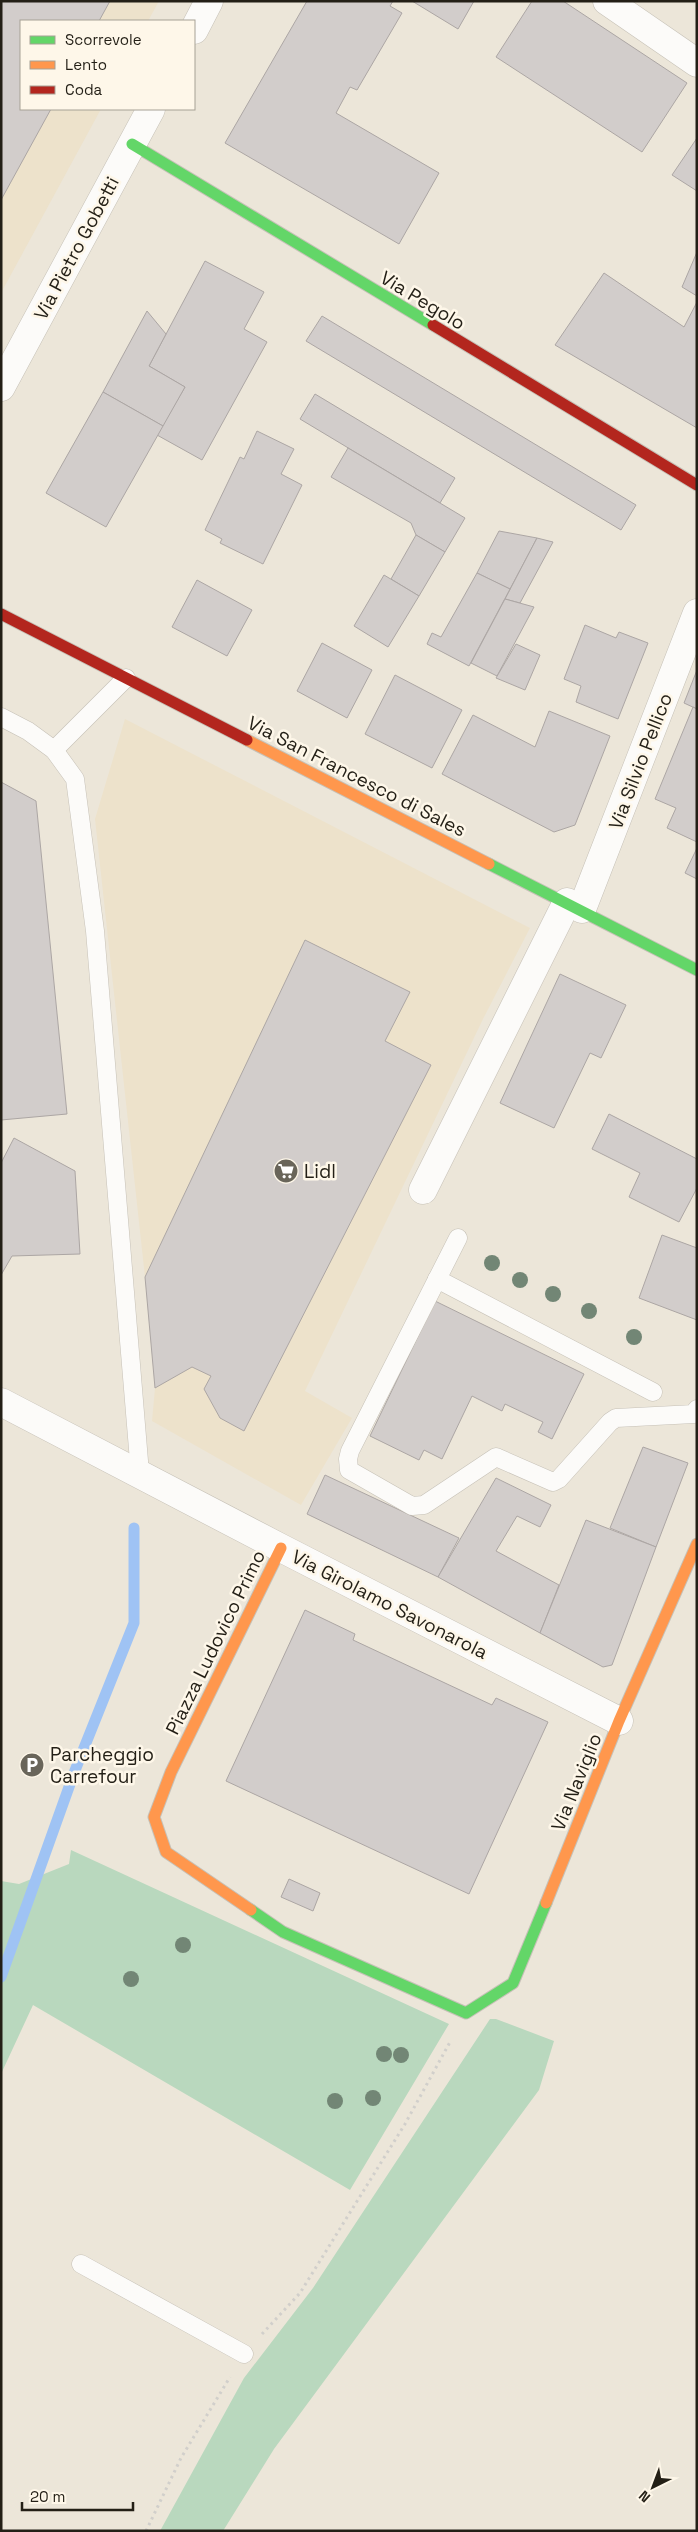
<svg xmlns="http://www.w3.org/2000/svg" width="698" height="2532" font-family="'Space Grotesk',sans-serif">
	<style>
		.built { fill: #ede2cb }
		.green { fill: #b9d8be }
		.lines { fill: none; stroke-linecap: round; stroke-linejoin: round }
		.stream { stroke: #9fc3f4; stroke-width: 11 }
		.building { fill: #d2cdcb; stroke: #aca6a4 }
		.lane-casing { stroke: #c6c1b7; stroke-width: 19 }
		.street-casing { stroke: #c6c1b7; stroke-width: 29 }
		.fast-casing { stroke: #c6c1b7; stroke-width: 13 }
		.slow-casing { stroke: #c6c1b7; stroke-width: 13 }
		.jam-casing { stroke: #c6c1b7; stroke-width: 13 }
		.path { stroke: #d1cfcb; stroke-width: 3; stroke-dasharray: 2.5 4; stroke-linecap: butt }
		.lane { stroke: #fcfbf9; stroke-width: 18 }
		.street { stroke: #fcfbf9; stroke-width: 28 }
		.fast { stroke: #63d668; stroke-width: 11 }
		.slow { stroke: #ff974d; stroke-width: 11 }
		.jam { stroke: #b3261e; stroke-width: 11 }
		.tree { fill: #728675 }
		.labels { text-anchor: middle; stroke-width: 5; stroke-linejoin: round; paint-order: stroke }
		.street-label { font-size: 19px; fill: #231f16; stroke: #fef7e9 }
		.poi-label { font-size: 19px; fill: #231f16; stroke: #fef7e9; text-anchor: start }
	</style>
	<rect width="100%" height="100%" fill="#ece6d9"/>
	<g class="built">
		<polygon points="1,1 159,1 148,21 21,21 21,109 101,109 1,293"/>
		<polygon points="125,719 530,928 483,1019 305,1391 352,1418 301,1505 152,1421 155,1388 145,1277 95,819"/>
	</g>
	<g class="green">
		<polygon points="71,1850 449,2024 350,2190 33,2005 1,2074 1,1881 19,1884 69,1864"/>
		<polygon points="490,2019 496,2019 554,2041 539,2090 274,2449 223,2531 160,2531 244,2378 313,2288"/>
	</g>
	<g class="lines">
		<polyline class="stream" points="1,1977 74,1773 134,1623 134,1528"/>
	</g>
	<g class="building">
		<polygon points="1,1 110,1 99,21 21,21 21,109 51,109 1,200"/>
		<polygon points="307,1 393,1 390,6 402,13 357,90 350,87 336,113 439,173 399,244 225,143"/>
		<polygon points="412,1 474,1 458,29"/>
		<polygon points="532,1 563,1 687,83 642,152 496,57"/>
		<polygon points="697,138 697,191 672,175"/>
		<polygon points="697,252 697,296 682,287"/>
		<polygon points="205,261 264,292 244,329 267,342 202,460 157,435 185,387 149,366"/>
		<polygon points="604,273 684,327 697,302 697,428 555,345"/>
		<polygon points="147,311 166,334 149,366 185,387 163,426 103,392"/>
		<polygon points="322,316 636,505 621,530 306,341"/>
		<polygon points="103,392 163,426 106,527 46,493"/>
		<polygon points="315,394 455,478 440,503 300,419"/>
		<polygon points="257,431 294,449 281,474 302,485 263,564 220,543 222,539 205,530 240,457 244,459"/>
		<polygon points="348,448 465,518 445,552 416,535 411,523 331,477"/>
		<polygon points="499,531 537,538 510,589 477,573"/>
		<polygon points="416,535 445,552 419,596 391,579"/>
		<polygon points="537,538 553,542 520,603 505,599"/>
		<polygon points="477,573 510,589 469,666 427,644 432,633 441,637"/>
		<polygon points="384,575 419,596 388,647 354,626"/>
		<polygon points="197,580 252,610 227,656 172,627"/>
		<polygon points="505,599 534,607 497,676 471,663"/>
		<polygon points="585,625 616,638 619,632 648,643 618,719 576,702 581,686 564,679"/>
		<polygon points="322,643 372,670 347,718 297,691"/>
		<polygon points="516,644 540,655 525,690 496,678"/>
		<polygon points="697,670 697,709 684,703"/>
		<polygon points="395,675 462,710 432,768 365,734"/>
		<polygon points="693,707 697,709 697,842 667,828 676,808 655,799"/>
		<polygon points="549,711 610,736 575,825 554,832 442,774 473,715 535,747"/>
		<polygon points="1,782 36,801 67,1114 1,1120"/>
		<polygon points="697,848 697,879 685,873"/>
		<polygon points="305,940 410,992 385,1041 431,1065 244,1431 220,1418 204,1389 211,1376 192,1367 155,1388 145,1277"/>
		<polygon points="560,974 626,1005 601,1058 590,1053 554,1128 500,1103"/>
		<polygon points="609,1114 697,1159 697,1188 679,1222 629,1197 640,1173 592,1149"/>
		<polygon points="14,1138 75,1171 80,1254 12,1256 1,1275 1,1163"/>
		<polygon points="662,1235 697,1248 697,1320 639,1298"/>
		<polygon points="435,1301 584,1374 552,1439 538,1432 543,1422 505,1404 502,1411 472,1396 442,1459 424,1450 419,1460 370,1436"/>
		<polygon points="643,1447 688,1463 656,1547 610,1528"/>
		<polygon points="325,1475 459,1538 438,1577 307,1514"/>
		<polygon points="496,1478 551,1505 540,1527 517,1516 496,1551 559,1585 540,1633 438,1577"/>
		<polygon points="586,1520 656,1547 612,1665 603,1667 540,1633"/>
		<polygon points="305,1610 355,1634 353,1640 492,1705 496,1698 548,1722 469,1894 226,1781"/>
		<polygon points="289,1879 320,1893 313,1911 281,1897"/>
	</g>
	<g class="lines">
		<defs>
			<g id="lane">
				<polyline points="1,717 28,731 54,750 75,779 95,931 140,1473"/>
				<polyline points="54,750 126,678"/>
				<polyline points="458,1238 350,1451 348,1459 349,1470 412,1506 424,1505 496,1457 553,1482 559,1479 610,1422 616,1418 694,1414 697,1409"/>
				<polyline points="437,1279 653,1392"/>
				<polyline points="81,2264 244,2354"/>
			</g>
			<g id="street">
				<polyline points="607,1 697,63"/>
				<polyline points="194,30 209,1"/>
				<polyline points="1,387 151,109"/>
				<polyline points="582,909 697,613"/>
				<polyline points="423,1190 567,902"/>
				<polyline points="1,1402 281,1548 619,1721"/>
			</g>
			<g id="fast">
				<polyline points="132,144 433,325"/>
				<polyline points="489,864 697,970"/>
				<polyline points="251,1910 283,1932 466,2013 513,1983 546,1903"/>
			</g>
			<g id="slow">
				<polyline points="247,740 489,864"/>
				<polyline points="546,1903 619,1721 697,1544"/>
				<polyline points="251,1910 166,1852 154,1817 171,1772 281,1548"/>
			</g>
			<g id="jam">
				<polyline points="433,325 697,485"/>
				<polyline points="1,614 247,740"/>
			</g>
		</defs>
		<use href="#lane" class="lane-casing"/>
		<use href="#street" class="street-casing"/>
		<use href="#fast" class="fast-casing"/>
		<use href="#slow" class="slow-casing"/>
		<use href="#jam" class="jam-casing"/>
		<g class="path">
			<polyline points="262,2334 300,2293 405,2124 450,2042"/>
			<polyline points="146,2531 181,2458 230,2377"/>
		</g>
		<use href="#lane" class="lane"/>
		<use href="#street" class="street"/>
		<use href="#fast" class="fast"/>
		<use href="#slow" class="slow"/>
		<use href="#jam" class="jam"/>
	</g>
	<g class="tree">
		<circle cx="492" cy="1263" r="8"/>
		<circle cx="520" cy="1280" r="8"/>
		<circle cx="553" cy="1294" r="8"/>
		<circle cx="589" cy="1311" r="8"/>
		<circle cx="634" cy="1337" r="8"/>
		<circle cx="183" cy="1945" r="8"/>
		<circle cx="131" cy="1979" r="8"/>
		<circle cx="384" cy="2054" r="8"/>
		<circle cx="401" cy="2055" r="8"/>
		<circle cx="373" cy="2098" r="8"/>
		<circle cx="335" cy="2101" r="8"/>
	</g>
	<defs>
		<symbol id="supermarket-disc" viewBox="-11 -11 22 22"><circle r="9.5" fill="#69655a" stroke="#fef7e9"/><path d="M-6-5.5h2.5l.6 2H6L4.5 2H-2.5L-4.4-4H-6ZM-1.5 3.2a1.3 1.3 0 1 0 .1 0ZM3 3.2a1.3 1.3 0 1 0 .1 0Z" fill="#fff"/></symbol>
		<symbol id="parking-disc" viewBox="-11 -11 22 22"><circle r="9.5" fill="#69655a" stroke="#fef7e9"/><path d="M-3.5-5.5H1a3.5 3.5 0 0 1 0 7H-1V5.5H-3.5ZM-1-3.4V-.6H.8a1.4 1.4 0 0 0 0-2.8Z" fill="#fff"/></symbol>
	</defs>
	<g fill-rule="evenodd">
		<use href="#supermarket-disc" x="272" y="1157" width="28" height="28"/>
		<use href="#parking-disc" x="18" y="1751" width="28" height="28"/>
	</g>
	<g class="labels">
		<g class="street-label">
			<text transform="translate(76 248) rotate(-62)" y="7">Via Pietro Gobetti</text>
			<text transform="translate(423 300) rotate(31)" y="7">Via Pegolo</text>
			<text transform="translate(640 761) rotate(-69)" y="7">Via Silvio Pellico</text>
			<text transform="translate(357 776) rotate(27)" y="7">Via San Francesco di Sales</text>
			<text transform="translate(390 1604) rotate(27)" y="7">Via Girolamo Savonarola</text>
			<text transform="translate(215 1642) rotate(-64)" y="7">Piazza Ludovico Primo</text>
			<text transform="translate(576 1782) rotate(-68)" y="7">Via Naviglio</text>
		</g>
		<g class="poi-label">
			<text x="304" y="1178">Lidl</text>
			<text x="50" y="1761">Parcheggio<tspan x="50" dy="22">Carrefour</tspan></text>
		</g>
	</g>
	<rect width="698" height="2532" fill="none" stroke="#231f16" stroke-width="5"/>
	<rect x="20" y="20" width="175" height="90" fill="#fef7e9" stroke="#a6a195"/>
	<rect x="30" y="36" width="25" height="8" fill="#63d668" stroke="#a6a195"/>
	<text x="65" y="45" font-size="15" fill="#231f16">Scorrevole</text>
	<rect x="30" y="61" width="25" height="8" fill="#ff974d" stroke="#a6a195"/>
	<text x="65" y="70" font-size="15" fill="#231f16">Lento</text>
	<rect x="30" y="86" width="25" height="8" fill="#b3261e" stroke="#a6a195"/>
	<text x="65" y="95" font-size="15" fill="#231f16">Coda</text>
	<g transform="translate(653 2487) rotate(222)" stroke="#fef7e9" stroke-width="4" paint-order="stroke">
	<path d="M0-4L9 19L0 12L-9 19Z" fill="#231f16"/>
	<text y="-8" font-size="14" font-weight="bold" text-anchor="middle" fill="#231f16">N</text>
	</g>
	<path d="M22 2502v8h111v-8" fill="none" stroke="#231f16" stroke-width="2.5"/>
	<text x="30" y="2502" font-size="15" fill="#231f16" stroke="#fef7e9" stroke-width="4" paint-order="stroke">20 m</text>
</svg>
